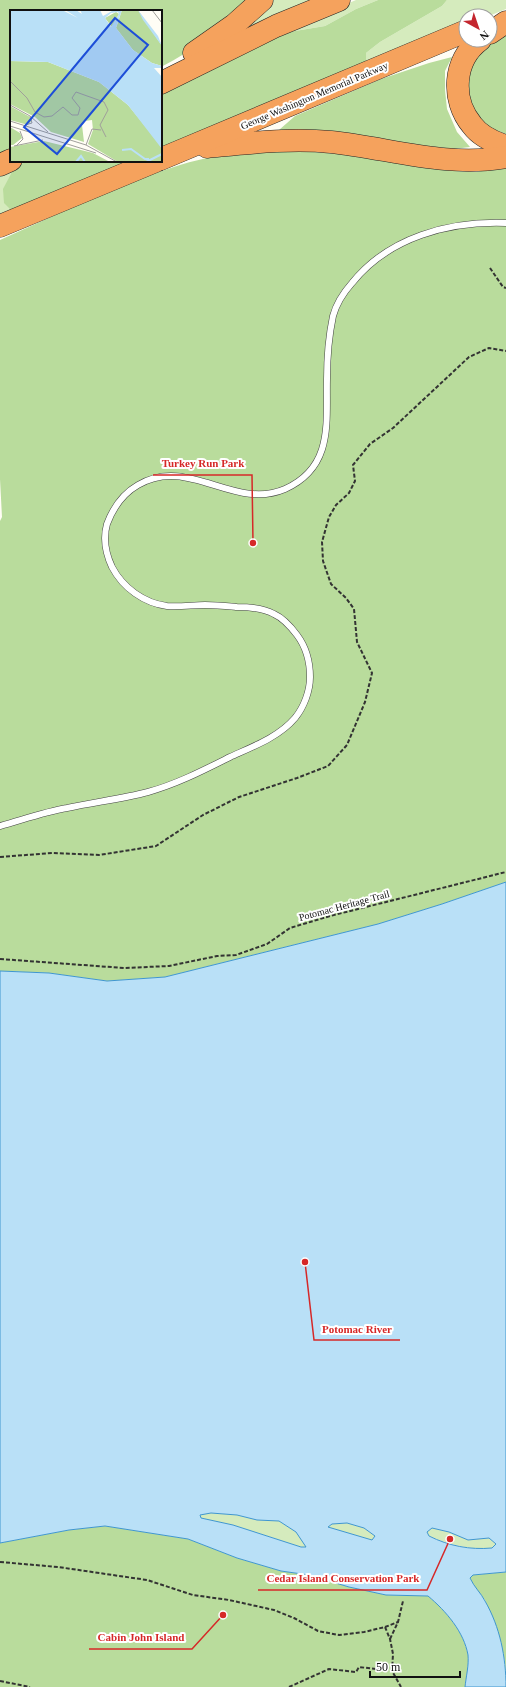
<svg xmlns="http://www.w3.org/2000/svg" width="506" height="1687" font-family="Georgia,serif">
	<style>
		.green { fill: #d5ebbd }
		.forest { fill: #b9dc9c }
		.water { fill: #b9e0f7; stroke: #3f96cf; fill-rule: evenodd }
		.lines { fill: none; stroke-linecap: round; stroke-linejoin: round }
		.service-casing { stroke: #444; stroke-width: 7 }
		.motorway-casing { stroke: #222; stroke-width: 23 }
		.path { stroke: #333; stroke-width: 2; stroke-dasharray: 4 2; stroke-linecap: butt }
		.service { stroke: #fff; stroke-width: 6 }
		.motorway { stroke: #f5a25d; stroke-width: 22 }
		.labels { text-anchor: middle; stroke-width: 4; stroke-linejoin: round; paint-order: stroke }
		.street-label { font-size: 10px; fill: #111; stroke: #fff }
		.inset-river { fill: none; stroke: #b9e0f7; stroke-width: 2 }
		.inset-road { fill: none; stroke: #a09f9a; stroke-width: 1 }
		.view { fill: #1d4ed8; fill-opacity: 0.15; stroke: #1d4ed8; stroke-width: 2 }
		.inset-edge { fill: none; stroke: #111; stroke-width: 2 }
		.leader { fill: none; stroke: #d62828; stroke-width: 1.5 }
		.callout-dot { fill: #d62828; stroke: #fff; stroke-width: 1.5 }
		.callout-label { font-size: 11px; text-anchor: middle; font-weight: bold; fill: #d62828; stroke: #fff; stroke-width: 4; stroke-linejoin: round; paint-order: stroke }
	</style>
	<rect width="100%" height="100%" fill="#fffdf5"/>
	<g class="green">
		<polygon points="271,0 321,0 216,46"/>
		<polygon points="356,0 378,0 356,9 325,26 277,34"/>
		<polygon points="447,0 506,0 506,9 489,16 466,16 466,25 366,65 366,53 380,42 442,6"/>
		<polygon points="25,161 12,172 12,211 0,216 0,173"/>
		<polygon points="211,1513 237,1515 257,1520 279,1521 296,1532 307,1547 301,1547 233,1525 201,1518 200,1514"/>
		<polygon points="347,1523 364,1528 375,1536 372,1540 328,1527 332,1524"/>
		<path d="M432,1528L449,1532L468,1540L489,1538L496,1544L492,1548C470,1550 449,1545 429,1536L427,1532Z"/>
	</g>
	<g class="forest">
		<path d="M0,0H251C224,26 195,50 161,67V11H11V149L0,156Z"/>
		<polygon points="378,0 447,0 442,6 380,42 366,53 366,65 161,150 161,91 277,34 325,26 356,9"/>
		<polygon points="506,32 506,134 482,125 467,96 469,73 481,49"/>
		<polygon points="452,57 445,71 445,90 447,109 457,132 470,147 454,149 279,130 295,116 381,79 429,63"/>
		<path d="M276,149L365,156L454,171L476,172L506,166V882L442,904L378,924L165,977L107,981L49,973L0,971V521L2,517L0,479V240C59,214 118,184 180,165C211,155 244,152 276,149Z"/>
		<polygon points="25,161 134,161 12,211 4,203 3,189 12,172"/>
		<path d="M105,1526L188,1539L237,1558L281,1571L309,1575L349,1587L386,1595L428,1596C446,1611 464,1631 468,1655C469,1665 466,1677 465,1687H0V1543L69,1530Z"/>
		<polygon points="506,1572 506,1682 505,1661 485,1600 475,1588 470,1578 473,1575"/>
	</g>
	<path class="water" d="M506,882V1572L473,1575L470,1578C474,1587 481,1593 485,1601C500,1627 506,1657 506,1687H465C466,1677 469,1665 468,1655C464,1632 446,1611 428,1596L386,1595L349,1587L309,1575L281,1571L237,1558L188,1539L105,1526L69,1530L0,1543V971L49,973L107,981L165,977L378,924L442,904ZM211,1513L237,1515L257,1520L279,1521L296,1532L306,1547H301L233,1525L201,1518L200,1515ZM347,1523L364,1528L375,1536L372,1540L328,1527L332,1524ZM432,1528L449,1532L468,1540L489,1538L496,1544L492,1548C470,1550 449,1546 429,1536L427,1532Z"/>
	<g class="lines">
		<defs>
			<path id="service" d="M0,826C22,820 44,812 67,808C94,802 122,799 148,792C177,784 204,770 230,757C252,747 279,737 295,718C304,707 310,691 310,677C310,662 306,647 297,635C291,627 283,618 274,614C263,608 250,607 237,607C226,606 216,605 205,605C193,605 180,607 167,606C144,603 123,588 112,567C106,554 103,538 107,524C113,508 124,493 138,485C188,455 234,511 285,489C334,467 326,422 327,379C327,359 329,335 333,316C336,305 344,292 352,283C389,237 449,221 506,223"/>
			<g id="motorway">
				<polyline points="490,33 506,22"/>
				<path d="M480,40C453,60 451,100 472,125C480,136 493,142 506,146"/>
				<polyline points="194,53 234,25 262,0"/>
				<polyline points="161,83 276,26 339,0"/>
				<path d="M207,147C249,143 290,138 331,142C389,148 447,168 506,157"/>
				<polyline points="161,159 466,31"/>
				<polyline points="0,165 11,160"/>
				<polyline points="0,226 156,161"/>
			</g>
		</defs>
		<use href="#service" class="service-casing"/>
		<use href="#motorway" class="motorway-casing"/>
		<g class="path">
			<polyline points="490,268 503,287 506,288"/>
			<polyline points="0,857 52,853 99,855 156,846 203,815 239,797 297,778 328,766 347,745 365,702 372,673 357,642 354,609 346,598 331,584 323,561 322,542 329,517 336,505 349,493 355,481 353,465 370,444 393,428 469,357 489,348 506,351"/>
			<polyline points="0,959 124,968 169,966 217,956 236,955 267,944 290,928 330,916 506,872"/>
			<polyline points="0,1562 58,1567 147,1580 193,1595 229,1600 274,1610 294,1618 318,1631 339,1635 364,1632 385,1627 390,1639 393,1654 392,1671 401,1687"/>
			<polyline points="385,1627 398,1622"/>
			<polyline points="390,1639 398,1622 403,1601"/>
			<polyline points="0,1681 30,1687"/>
			<polyline points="289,1687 329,1669 356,1672 359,1667 392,1671"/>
		</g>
		<use href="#service" class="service"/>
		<use href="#motorway" class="motorway"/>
	</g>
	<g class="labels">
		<g class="street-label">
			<text transform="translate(314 95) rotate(-23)" y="4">George Washington Memorial Parkway</text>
			<text transform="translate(344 905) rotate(-15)" y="4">Potomac Heritage Trail</text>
		</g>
	</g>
	<g transform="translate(10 10)">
		<rect width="152" height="152" fill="#fffdf5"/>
		<path d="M112,0H128L152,36V56L142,53L123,40L106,18ZM106,2L109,4L102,17L95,8ZM0,51L38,52L89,72L118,95L148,132L152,139V152H108L78,134L83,120L82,110L75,111L72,115L74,132L41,122L25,107L0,94ZM0,96L20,107L22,110L18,115L0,110ZM0,117L10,123L12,128L3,135H0ZM34,131L83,143L100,152H0V137Z" fill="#b9dc9c"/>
		<path d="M0,0H52L68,8L55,0H66L72,4L70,0H90L93,6L102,1L112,0L106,18L123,40L142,53L152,56V58H144L152,67V139L118,95L89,72L38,52L0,51ZM108,2L109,4L101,17L95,8L101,3ZM128,0L148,26L152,36L133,10Z" fill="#b9e0f7" fill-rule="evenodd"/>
		<path class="inset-river" d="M112,140L121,139L135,149H139M66,152L71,146L75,152M136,152L152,144"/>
		<path class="inset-road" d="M142,0L152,13M0,71L17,88L25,102L34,107L42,106L53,97L62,105H68L70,98L62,88L66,82L94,92L98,100L90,115L96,127M0,95L20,106M20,106L38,122M0,111L76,135L107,152M15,115L22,113L20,106M0,116L86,143M7,135L13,129L10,121M76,135L82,119L91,120M4,136L33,130"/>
		<path class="view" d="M105,8L138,35L47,144L14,117Z"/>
		<rect width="152" height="152" class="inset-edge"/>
	</g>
	<path class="leader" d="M253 543L252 475H153M305 1262L314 1340H400M450 1539L427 1590H258M223 1615L192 1649H89"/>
	<g class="callout-dot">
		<circle cx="253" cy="543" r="4"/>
		<circle cx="305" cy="1262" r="4"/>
		<circle cx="450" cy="1539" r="4"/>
		<circle cx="223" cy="1615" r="4"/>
	</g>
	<g class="callout-label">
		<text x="203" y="467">Turkey Run Park</text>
		<text x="357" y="1333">Potomac River</text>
		<text x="343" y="1582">Cedar Island Conservation Park</text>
		<text x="141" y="1641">Cabin John Island</text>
	</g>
	<g transform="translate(478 28) rotate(140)"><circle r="19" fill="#ffffff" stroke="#a0a0a0"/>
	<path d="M0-3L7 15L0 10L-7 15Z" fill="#c4262e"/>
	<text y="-6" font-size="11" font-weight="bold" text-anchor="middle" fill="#111111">N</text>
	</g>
	<path d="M370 1671v6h90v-6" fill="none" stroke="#111111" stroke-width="2"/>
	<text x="376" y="1671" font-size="12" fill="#111111" stroke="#ffffff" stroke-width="3" paint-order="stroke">50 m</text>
</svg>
